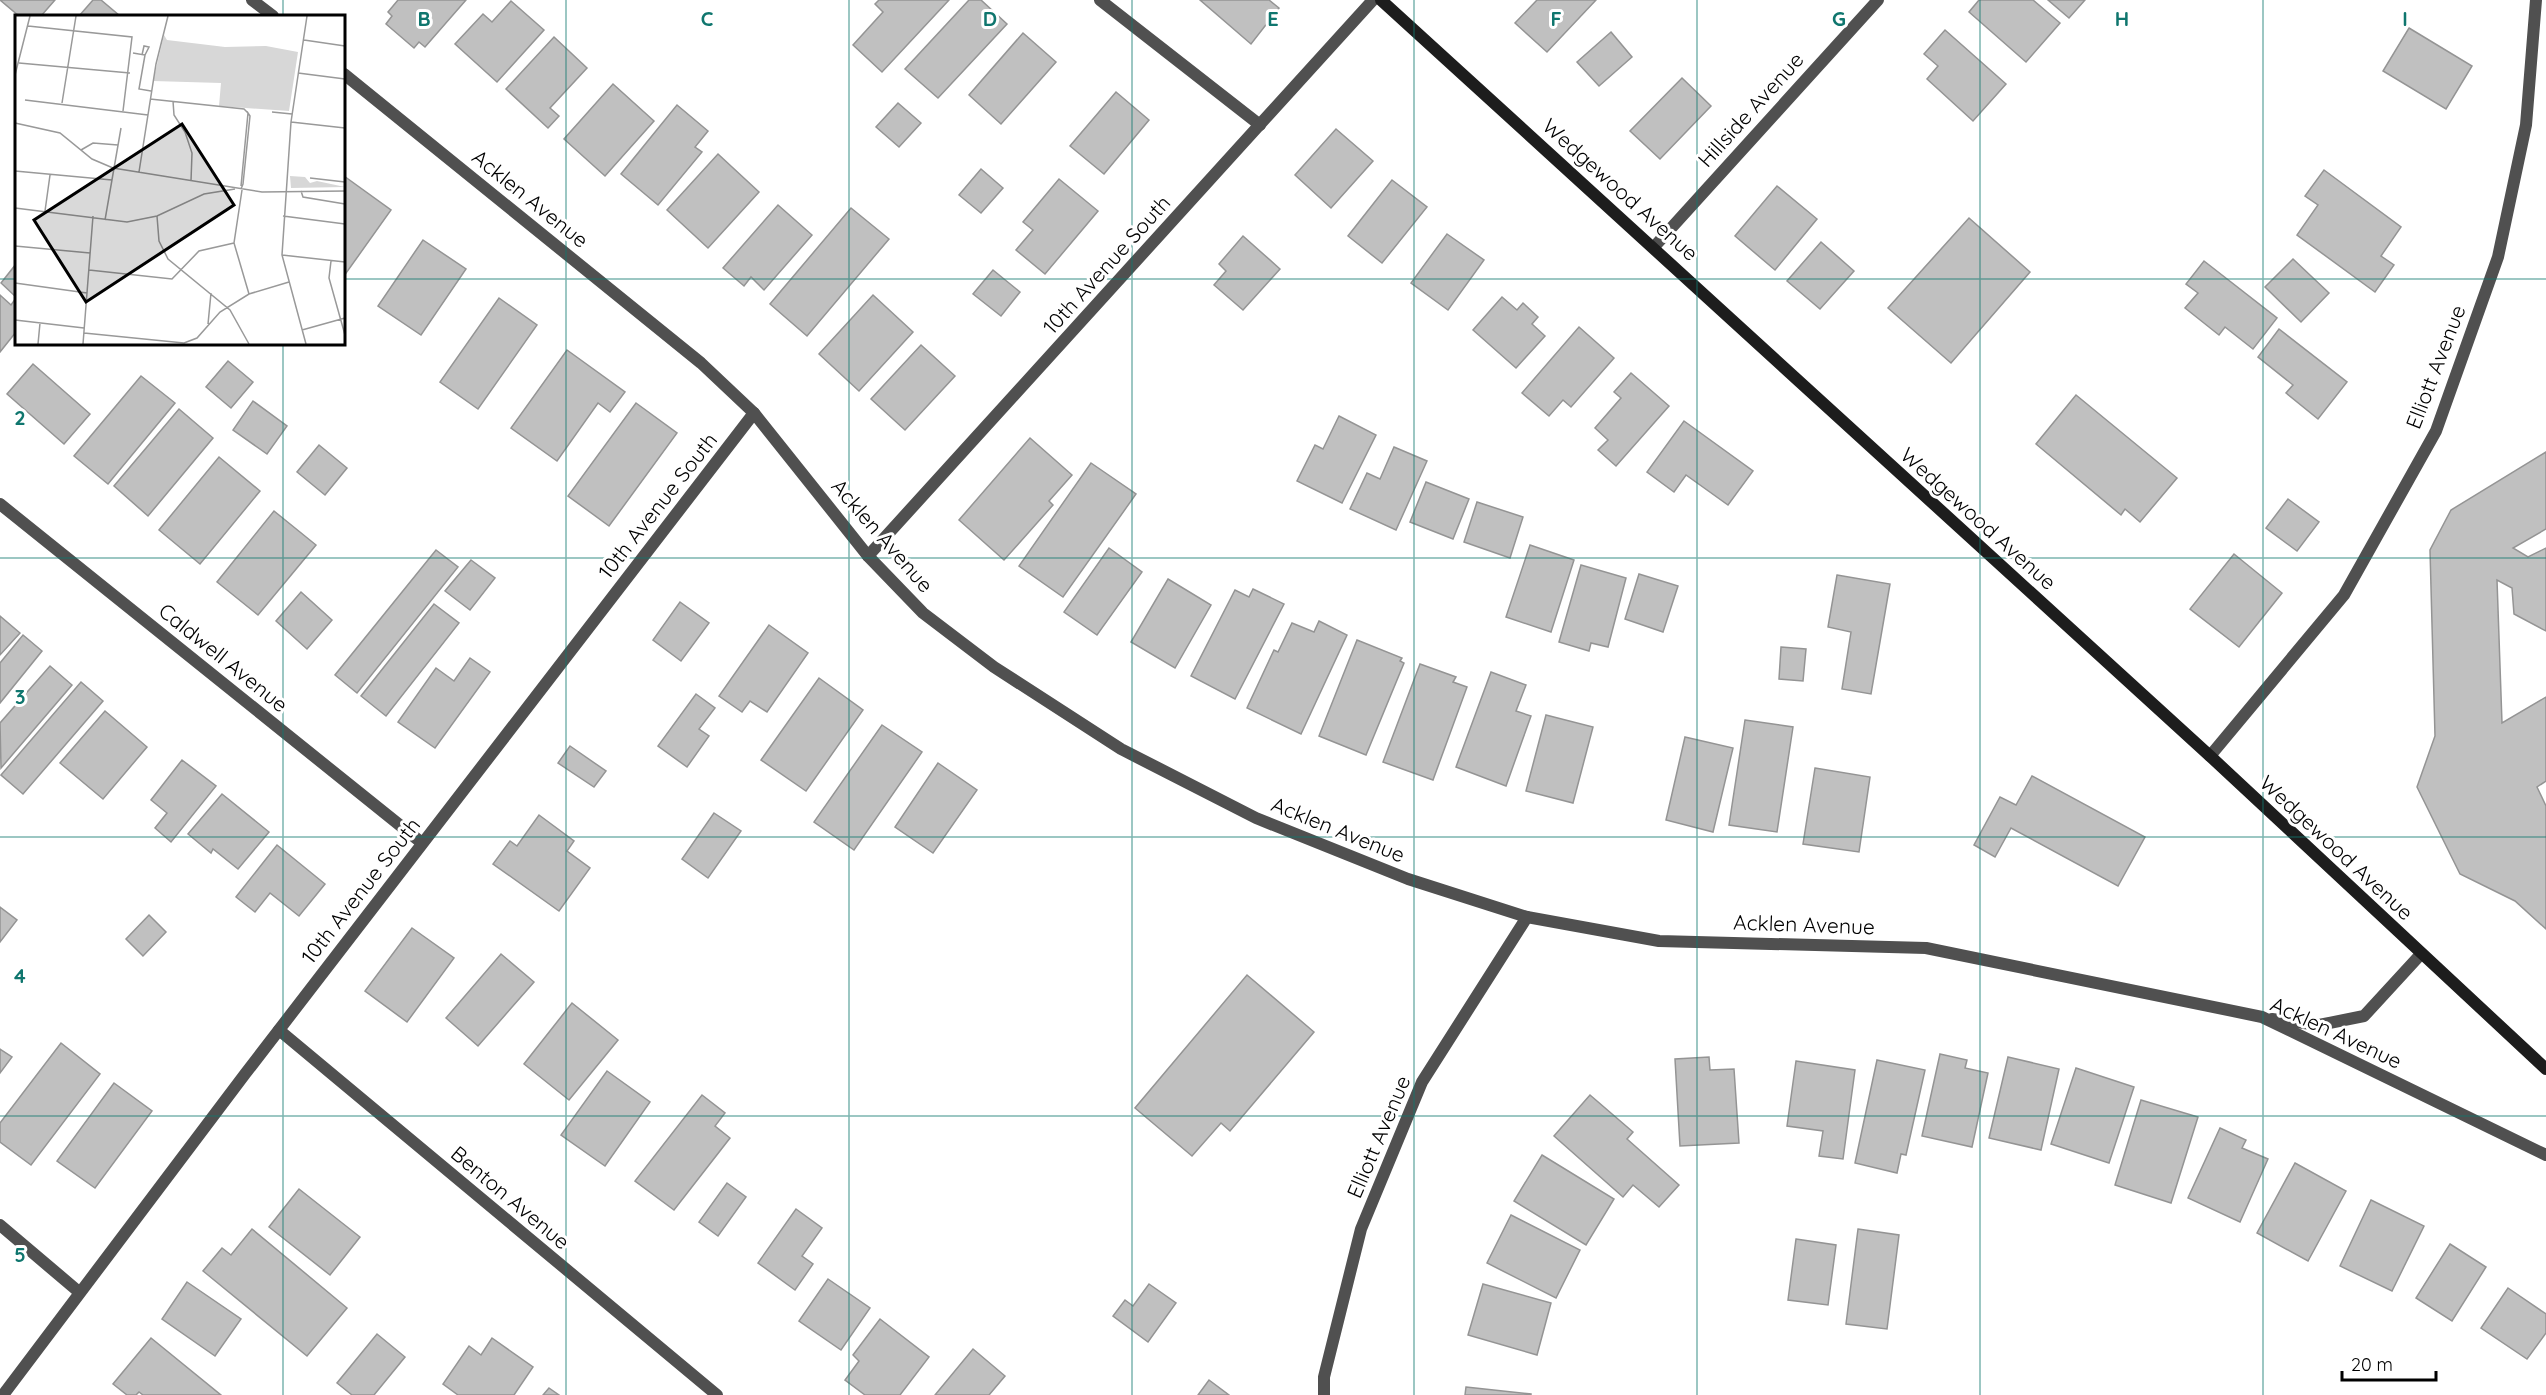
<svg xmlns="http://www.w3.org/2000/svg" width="2546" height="1395" font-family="Quicksand,sans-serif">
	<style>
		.building { fill: #c0c0c0; stroke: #949494; stroke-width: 1.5 }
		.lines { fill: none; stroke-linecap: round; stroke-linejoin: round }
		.minor { stroke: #505050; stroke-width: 12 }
		.tertiary { stroke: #505050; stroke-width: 12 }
		.secondary { stroke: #1d1d1d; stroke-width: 12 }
		.grid { fill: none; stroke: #0f766e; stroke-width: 1.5; stroke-opacity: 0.55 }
		.labels { text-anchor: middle; stroke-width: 6; stroke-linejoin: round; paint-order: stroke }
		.street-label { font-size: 21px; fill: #000; stroke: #fff }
		.inset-road { fill: none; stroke: #999; stroke-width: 1.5 }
		.view { fill: #000; fill-opacity: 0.15; stroke: #000; stroke-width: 3 }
		.inset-edge { fill: none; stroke: #000; stroke-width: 3 }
		.grid-label { font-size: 20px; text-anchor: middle; font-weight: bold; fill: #0f766e; stroke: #fff; stroke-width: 6; stroke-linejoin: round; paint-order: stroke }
	</style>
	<rect width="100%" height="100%" fill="#fff"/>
	<g class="building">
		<polygon points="0,0 55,0 41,16 19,16"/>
		<polygon points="93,0 101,0 120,16 79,16"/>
		<polygon points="398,0 466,0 425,47 419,42 414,48 386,24 392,16 388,12"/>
		<polygon points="879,0 949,0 882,72 853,45 883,12 875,4"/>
		<polygon points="969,0 981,0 1007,24 938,98 905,69"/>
		<polygon points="1200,0 1269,0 1279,8 1251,44"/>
		<polygon points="1537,0 1596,0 1547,52 1515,23"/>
		<polygon points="1979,0 2033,0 2060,23 2026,62 1969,12"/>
		<polygon points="2048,0 2085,0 2069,18"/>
		<polygon points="511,1 544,30 497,82 455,44 483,14 492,22"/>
		<polygon points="2409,28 2472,66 2446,109 2383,71"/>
		<polygon points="1945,30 2006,84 1973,121 1927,79 1938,66 1924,54"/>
		<polygon points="1611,32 1632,57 1599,86 1577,62"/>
		<polygon points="1023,33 1056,62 1001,124 969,95"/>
		<polygon points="554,37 587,68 550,108 559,116 548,128 506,89"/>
		<polygon points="1682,78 1711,106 1660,159 1630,131"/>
		<polygon points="613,84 654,121 605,176 564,139"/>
		<polygon points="1116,92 1149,120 1104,174 1070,146"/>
		<polygon points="898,103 921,123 899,147 876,127"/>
		<polygon points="677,105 708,131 695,147 702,152 658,205 621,174"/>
		<polygon points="1336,129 1373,161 1331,208 1295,175"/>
		<polygon points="718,154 759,192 708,248 667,210"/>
		<polygon points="981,169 1003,188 981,213 959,195"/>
		<polygon points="2324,170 2401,227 2381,256 2394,265 2375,292 2297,235 2318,205 2305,196"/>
		<polygon points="344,176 391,210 344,276"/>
		<polygon points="1059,179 1098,211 1045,274 1016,250 1033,230 1023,222"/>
		<polygon points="1392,180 1427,207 1382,263 1348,236"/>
		<polygon points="1777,186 1817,219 1775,270 1735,236"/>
		<polygon points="778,205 812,235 764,290 751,277 744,286 723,268"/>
		<polygon points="851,208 889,239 807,336 770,304"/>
		<polygon points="1969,218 2030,272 1951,363 1888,308"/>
		<polygon points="1447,234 1484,260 1448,310 1411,283"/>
		<polygon points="1243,236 1280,269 1243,310 1214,285 1226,271 1219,264"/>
		<polygon points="423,240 466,269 421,335 378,306"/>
		<polygon points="1821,242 1854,271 1820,309 1787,281"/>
		<polygon points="2293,259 2329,293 2301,322 2265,287"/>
		<polygon points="2204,261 2277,318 2253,349 2225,327 2219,335 2185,308 2198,293 2186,284"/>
		<polygon points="16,264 16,297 1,283"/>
		<polygon points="993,270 1020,292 1001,316 973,294"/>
		<polygon points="0,295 11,305 16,298 16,332 0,352"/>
		<polygon points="873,295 913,332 859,391 819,354"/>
		<polygon points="1502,297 1517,310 1523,303 1538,317 1532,324 1545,336 1516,368 1473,330"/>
		<polygon points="499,298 537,325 478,409 440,382"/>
		<polygon points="1579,327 1614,358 1571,407 1563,400 1549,416 1522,393"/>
		<polygon points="2279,329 2347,382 2318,419 2286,393 2293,385 2258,357"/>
		<polygon points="921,345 955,376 905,430 871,399"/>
		<polygon points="567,350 625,392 610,412 598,403 557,461 511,428"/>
		<polygon points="228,361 253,382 231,408 206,387"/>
		<polygon points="33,364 90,414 64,444 7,394"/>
		<polygon points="1631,373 1669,406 1616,466 1598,450 1608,440 1595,428 1621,398 1614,392"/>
		<polygon points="141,376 175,403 108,484 74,456"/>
		<polygon points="2076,395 2177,478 2140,522 2125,509 2121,515 2036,444"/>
		<polygon points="253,401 287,426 267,454 233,430"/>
		<polygon points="636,403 677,433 609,526 568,496"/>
		<polygon points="179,409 213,438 148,516 114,486"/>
		<polygon points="1339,416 1376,435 1342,503 1297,481 1315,445 1323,449"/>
		<polygon points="1684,421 1753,471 1728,505 1686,475 1674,492 1647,472"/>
		<polygon points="1030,438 1072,475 1049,501 1053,505 1004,560 959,520"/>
		<polygon points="319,445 347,468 325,495 297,472"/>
		<polygon points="1394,447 1427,461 1396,530 1350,509 1367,473 1380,479"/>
		<polygon points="2546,452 2546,529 2513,548 2528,557 2546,548 2546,631 2514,614 2512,588 2497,580 2502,723 2546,697 2546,781 2537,787 2546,806 2546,929 2515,901 2460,874 2417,787 2435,736 2430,550 2451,510"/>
		<polygon points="219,457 260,491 200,564 159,530"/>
		<polygon points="1091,463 1136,494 1063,597 1019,566"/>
		<polygon points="1426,482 1469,499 1453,539 1410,522"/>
		<polygon points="2288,499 2319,522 2297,551 2266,528"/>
		<polygon points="1477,502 1523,517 1510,558 1464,542"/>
		<polygon points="274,511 316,545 258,615 217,582"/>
		<polygon points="1530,545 1574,560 1551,632 1506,617"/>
		<polygon points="1109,548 1142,572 1097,635 1064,612"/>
		<polygon points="436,550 458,567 357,693 335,675"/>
		<polygon points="2234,554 2282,593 2239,647 2190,609"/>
		<polygon points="471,560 495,578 470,610 445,591"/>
		<polygon points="1581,565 1626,578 1608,647 1591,643 1589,651 1559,642"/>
		<polygon points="1639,574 1678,586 1663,632 1625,619"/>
		<polygon points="1837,575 1890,584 1871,694 1842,689 1851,632 1828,627"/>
		<polygon points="1168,579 1211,605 1175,668 1131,642"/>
		<polygon points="1253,589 1284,604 1235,699 1191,676 1235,590 1249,597"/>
		<polygon points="301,592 332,620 307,649 276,621"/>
		<polygon points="680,602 709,623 681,661 653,640"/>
		<polygon points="434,604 459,623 386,716 361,696"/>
		<polygon points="0,616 20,633 0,655"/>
		<polygon points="1319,621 1347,635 1301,734 1247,708 1274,650 1278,652 1292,623 1314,632"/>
		<polygon points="769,625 808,653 767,712 750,701 742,712 719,696"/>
		<polygon points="23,635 42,651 0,703 0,663"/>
		<polygon points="1357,640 1402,658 1400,661 1404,663 1366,755 1319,736"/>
		<polygon points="1781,647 1806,649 1803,681 1779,679"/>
		<polygon points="470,658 490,672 435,748 398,722 436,668 454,681"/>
		<polygon points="1420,664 1456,677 1453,682 1467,687 1433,780 1383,762"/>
		<polygon points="50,666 72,685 1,768 0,723"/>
		<polygon points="1491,672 1526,685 1516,711 1531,716 1506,786 1456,767"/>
		<polygon points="819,678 863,710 806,791 761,760"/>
		<polygon points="81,682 103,701 23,794 1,775"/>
		<polygon points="696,694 715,708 699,729 709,736 687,767 658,746"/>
		<polygon points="105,711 147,747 103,799 60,763"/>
		<polygon points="1546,715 1593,727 1573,803 1526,791"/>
		<polygon points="1745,720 1793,727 1777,832 1729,825"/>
		<polygon points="882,725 922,752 854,850 814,822"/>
		<polygon points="1685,737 1733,748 1713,832 1666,820"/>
		<polygon points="570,746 606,771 594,787 558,763"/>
		<polygon points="182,760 216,786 171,842 155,828 167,813 151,800"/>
		<polygon points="938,763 977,790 933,853 895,827"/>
		<polygon points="1815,768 1870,777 1859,852 1803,844"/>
		<polygon points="2032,776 2145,837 2118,886 2011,828 1995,857 1974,845 2000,797 2016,805"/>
		<polygon points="222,794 269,832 238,869 213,849 211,853 188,834"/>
		<polygon points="714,813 741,831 708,878 682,859"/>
		<polygon points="539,815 574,841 567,851 590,868 559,911 493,864 510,841 517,846"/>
		<polygon points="277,845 325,884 299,916 270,893 255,912 236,897"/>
		<polygon points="0,907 17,920 0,942"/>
		<polygon points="149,915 166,932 143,956 126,939"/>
		<polygon points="412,928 454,958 407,1022 365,991"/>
		<polygon points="501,954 534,982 478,1046 446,1018"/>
		<polygon points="1247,975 1314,1032 1230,1131 1221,1123 1192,1156 1135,1108"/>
		<polygon points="572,1003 618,1040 569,1100 524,1064"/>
		<polygon points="61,1043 100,1074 31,1165 0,1142 0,1123"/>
		<polygon points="0,1049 12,1057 0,1073"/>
		<polygon points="1940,1054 1967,1060 1965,1068 1988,1073 1972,1147 1922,1136"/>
		<polygon points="1709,1057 1710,1070 1734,1069 1739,1143 1680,1146 1675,1059"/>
		<polygon points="2008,1057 2059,1069 2041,1150 1989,1138"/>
		<polygon points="1877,1060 1925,1070 1906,1155 1901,1154 1897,1173 1855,1163"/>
		<polygon points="1796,1061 1855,1070 1843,1159 1819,1156 1823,1131 1787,1126"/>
		<polygon points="2076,1068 2134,1087 2109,1163 2051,1144"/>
		<polygon points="607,1071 650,1102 605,1166 561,1135"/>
		<polygon points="114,1083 152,1111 95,1188 57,1161"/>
		<polygon points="702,1095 725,1113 715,1126 730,1138 674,1210 635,1181"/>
		<polygon points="1590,1095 1633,1132 1627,1139 1679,1185 1659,1207 1633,1185 1623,1197 1554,1136"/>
		<polygon points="2141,1100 2198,1117 2171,1203 2115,1185"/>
		<polygon points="2220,1128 2246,1140 2242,1148 2268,1159 2240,1222 2188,1198"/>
		<polygon points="1542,1155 1614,1199 1586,1245 1514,1201"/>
		<polygon points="2295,1163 2346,1191 2308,1261 2257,1233"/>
		<polygon points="727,1183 746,1197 718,1236 699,1222"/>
		<polygon points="299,1189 360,1237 330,1275 269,1227"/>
		<polygon points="2371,1200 2424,1226 2392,1291 2340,1266"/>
		<polygon points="796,1209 822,1228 802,1256 813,1264 795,1290 758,1263"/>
		<polygon points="1511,1215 1580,1250 1556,1298 1487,1263"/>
		<polygon points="252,1229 347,1308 307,1356 203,1271 222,1248 231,1255"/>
		<polygon points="1858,1229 1899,1235 1887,1329 1846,1324"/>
		<polygon points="1796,1239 1836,1245 1828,1305 1788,1300"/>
		<polygon points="2450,1244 2486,1267 2452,1321 2416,1298"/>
		<polygon points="828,1279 870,1308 841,1350 799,1321"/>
		<polygon points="187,1282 241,1319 215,1356 162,1319"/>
		<polygon points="1149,1284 1176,1303 1148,1342 1113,1316 1125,1300 1133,1306"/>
		<polygon points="1483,1284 1551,1303 1537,1355 1468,1335"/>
		<polygon points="2508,1288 2546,1314 2546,1333 2527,1359 2481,1328"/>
		<polygon points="880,1319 929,1357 900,1395 865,1395 845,1380 859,1361 853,1355"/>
		<polygon points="377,1334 405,1357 374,1395 352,1395 337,1383"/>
		<polygon points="151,1338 221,1395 143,1395 139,1392 136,1395 127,1395 113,1384"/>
		<polygon points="492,1338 533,1367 514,1395 458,1395 443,1384 469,1346 481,1355"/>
		<polygon points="973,1349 1005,1376 989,1395 935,1395"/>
		<polygon points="1209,1380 1229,1395 1198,1395"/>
		<polygon points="1466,1387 1531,1394 1531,1395 1465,1395"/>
		<polygon points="549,1388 559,1395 543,1395"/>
	</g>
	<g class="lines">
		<g class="minor">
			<polyline points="252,0 273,16"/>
			<polyline points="1100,0 1260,125"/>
			<polyline points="344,74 701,363 754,413"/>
			<polyline points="1654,247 1878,0"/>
			<polyline points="0,504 422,843"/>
			<polyline points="2210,756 2344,595 2436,431 2498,257 2526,125 2536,0"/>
			<polyline points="279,1030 717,1395"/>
			<polyline points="0,1225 79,1292"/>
			<polyline points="1324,1395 1324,1377 1361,1229 1422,1082 1527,917"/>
		</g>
		<g class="tertiary">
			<polyline points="868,556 1373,0"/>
			<polyline points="2272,1019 2319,1025 2364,1016 2421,954"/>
			<polyline points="3,1395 245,1074 754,413 868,556 923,613 994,667 1121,749 1256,818 1408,879 1527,917 1659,941 1926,948 2262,1017 2546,1155"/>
		</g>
		<polyline class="secondary" points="1381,0 2210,756 2546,1069"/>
	</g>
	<path class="grid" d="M283,0V16M566,0V1395M849,0V1395M1132,0V1395M1414,0V1395M1697,0V1395M1980,0V1395M2263,0V1395M0,279H16M344,279H2546M283,344V1395M0,558H2546M0,837H2546M0,1116H2546"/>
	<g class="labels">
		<g class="street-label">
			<text transform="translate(1751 110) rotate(-48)" y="7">Hillside Avenue</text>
			<text transform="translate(1620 190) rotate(42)" y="7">Wedgewood Avenue</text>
			<text transform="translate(530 199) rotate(39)" y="7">Acklen Avenue</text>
			<text transform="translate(1107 265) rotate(-48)" y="7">10th Avenue South</text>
			<text transform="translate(2436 367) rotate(-69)" y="7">Elliott Avenue</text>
			<text transform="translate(658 506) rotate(-52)" y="7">10th Avenue South</text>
			<text transform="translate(1978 519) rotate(42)" y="7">Wedgewood Avenue</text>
			<text transform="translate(882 536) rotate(49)" y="7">Acklen Avenue</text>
			<text transform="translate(223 658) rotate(39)" y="7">Caldwell Avenue</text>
			<text transform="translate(1338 830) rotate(22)" y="7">Acklen Avenue</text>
			<text transform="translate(2336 848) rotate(43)" y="7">Wedgewood Avenue</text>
			<text transform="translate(361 891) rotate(-52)" y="7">10th Avenue South</text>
			<text transform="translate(1804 925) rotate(2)" y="7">Acklen Avenue</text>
			<text transform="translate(2336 1033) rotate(25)" y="7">Acklen Avenue</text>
			<text transform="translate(1379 1137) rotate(-67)" y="7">Elliott Avenue</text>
			<text transform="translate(510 1198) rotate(40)" y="7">Benton Avenue</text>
		</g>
	</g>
	<g transform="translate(15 15)">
		<rect width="330" height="330" fill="#fff"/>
		<path d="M149,20L152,25L210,32L251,31L283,37L274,96L204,91L206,68L138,66ZM275,161L290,162L295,168L302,166L330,172L276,173Z" fill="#d7d7d7"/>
		<path class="inset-road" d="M13,11L117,22L108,96M289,25L330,31M118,38L130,40L124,74L136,76M127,40L129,31L134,32L130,40M4,48L115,58M283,58L330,64M0,60L15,1M135,84L229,94L233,98M10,85L133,100M158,86L159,100L170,117L177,138L176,166M47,88L61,1M257,97L277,99M276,107L330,113M0,108L45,118L77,144L98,153L247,177L330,176M66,135L78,128L103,130M0,156L97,165M124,157L141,49L153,1M295,163L330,167M226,174L228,169L235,101L233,98L226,171M227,175L219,228L234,279M286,176L288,182L330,189M0,193L112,207L142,201L189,179L220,174M30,196L35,160M142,201L144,226L153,244L215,295L234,329M268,201L330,209M90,205L106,113M0,231L75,238M267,240L330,247M316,246L314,263L330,320M74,255L157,264L184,236L219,228M0,268L72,278M0,305L69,313M193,309L196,278M287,315L330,303M69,318L169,328L182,323L205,297L234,279L274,267M23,329L25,308M68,329L78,201M291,329L267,240L276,107L292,1"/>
		<path class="view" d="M167,109L219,190L71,287L19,205Z"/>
		<rect width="330" height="330" class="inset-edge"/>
	</g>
	<g class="grid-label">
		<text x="424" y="26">B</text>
		<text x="707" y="26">C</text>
		<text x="990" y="26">D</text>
		<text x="1273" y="26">E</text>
		<text x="1556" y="26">F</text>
		<text x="1839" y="26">G</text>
		<text x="2122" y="26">H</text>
		<text x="2405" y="26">I</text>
		<text x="20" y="425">2</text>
		<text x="20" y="704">3</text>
		<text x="20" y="983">4</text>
		<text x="20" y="1262">5</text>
	</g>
	<path d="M2342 1371v9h94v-9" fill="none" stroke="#000000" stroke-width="3"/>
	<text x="2351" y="1371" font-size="18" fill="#000000" stroke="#ffffff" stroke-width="4.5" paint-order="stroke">20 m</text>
</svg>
